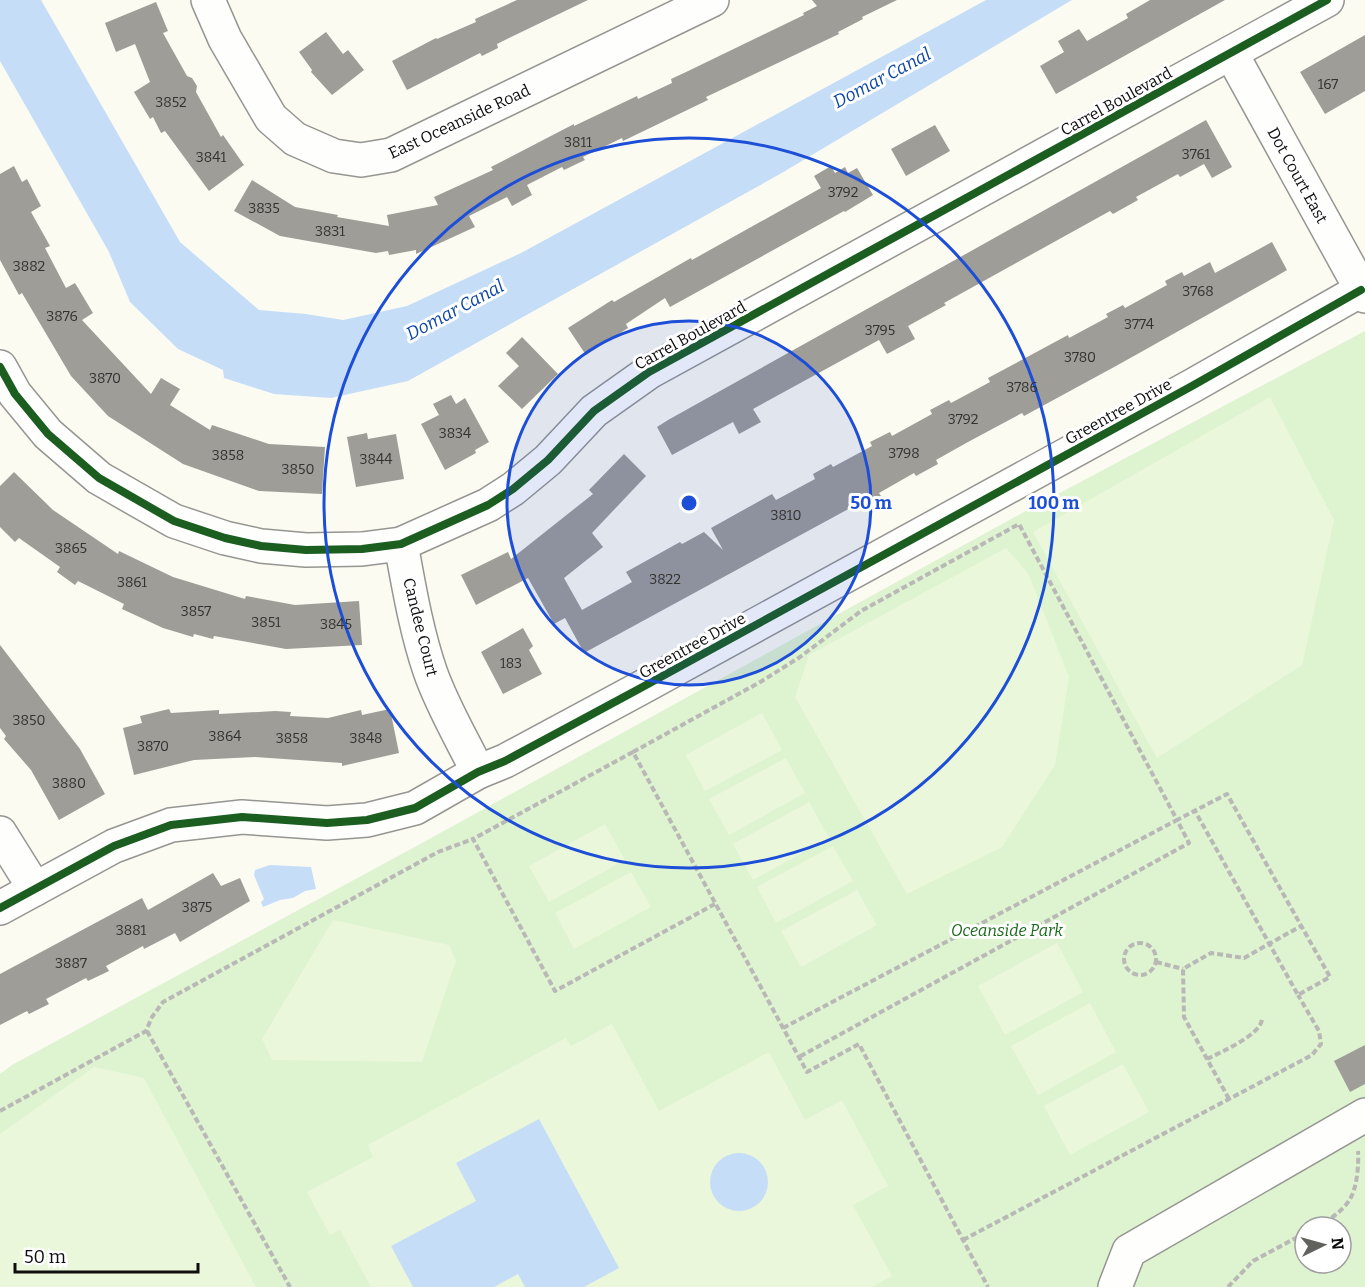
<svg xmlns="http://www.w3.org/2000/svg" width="1365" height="1287" font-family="Bitter,serif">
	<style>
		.green { fill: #def3d0; fill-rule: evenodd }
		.pitch { fill: #eaf7db }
		.water { fill: #c6ddf8 }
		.building { fill: #9e9d98 }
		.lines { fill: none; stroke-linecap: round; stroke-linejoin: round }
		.minor-casing { stroke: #959591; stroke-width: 36 }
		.path { stroke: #b8b8b6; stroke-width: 4; stroke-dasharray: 6 3; stroke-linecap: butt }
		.minor { stroke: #fefefd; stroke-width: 33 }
		.cycleway-casing { stroke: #fff; stroke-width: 11 }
		.cycleway { stroke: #1b5e20; stroke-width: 8 }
		.ring { fill: none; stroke: #1d4ed8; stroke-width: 3 }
		.labels { text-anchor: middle; stroke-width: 6; stroke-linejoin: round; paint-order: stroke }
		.number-label { font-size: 14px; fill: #323230 }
		.street-label { font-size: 16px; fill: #0e0e0e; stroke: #fff }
		.park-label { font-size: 16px; font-style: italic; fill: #1a6a19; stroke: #fff }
		.water-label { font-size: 18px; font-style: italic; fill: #0e47a8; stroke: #fff }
		.centre { fill: #1d4ed8; stroke: #fff; stroke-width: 3 }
		.ring-label { font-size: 18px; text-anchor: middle; font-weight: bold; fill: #1d4ed8; stroke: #fff; stroke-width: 6; stroke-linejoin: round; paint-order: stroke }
	</style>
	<rect width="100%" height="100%" fill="#fbfbf2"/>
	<path class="green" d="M1365,331V1287H0V1074L12,1065L422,843L1024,512ZM1305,1227H1341V1263H1305Z"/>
	<g class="pitch">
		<polygon points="1270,397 1334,520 1302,665 1157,758 1033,532"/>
		<polygon points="1006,548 1028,573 1069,677 1055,765 1002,847 907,894 795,697 809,655"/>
		<polygon points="762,713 782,750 705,791 686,755"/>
		<polygon points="786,758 805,793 729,835 709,799"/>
		<polygon points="809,802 829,838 753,880 733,844"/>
		<polygon points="605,824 625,860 549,902 529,866"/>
		<polygon points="833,846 853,881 776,923 757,887"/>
		<polygon points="631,872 651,907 574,949 555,913"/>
		<polygon points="857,890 877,925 801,967 781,931"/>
		<polygon points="333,920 449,945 456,961 422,1062 272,1060 262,1039"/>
		<polygon points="1057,943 1083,992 1005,1035 978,986"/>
		<polygon points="1090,1003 1116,1052 1038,1095 1011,1046"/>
		<polygon points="612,1024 659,1111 769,1052 805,1120 842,1100 888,1186 853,1205 892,1276 872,1287 371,1287 340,1230 330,1235 307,1192 373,1157 368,1145 566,1038 571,1046"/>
		<polygon points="1123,1064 1149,1112 1070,1155 1044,1106"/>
		<polygon points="94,1067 144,1078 256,1287 0,1287 0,1134"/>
	</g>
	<g class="water">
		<polygon points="0,0 41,0 180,242 259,310 306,314 343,320 407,306 521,253 986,0 1072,0 780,174 408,381 331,398 274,394 224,378 223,370 178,349 130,302 109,252 0,61"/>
		<polygon points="270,865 311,867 316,889 305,891 293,898 280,900 263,907 261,902 264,899 254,875 255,870"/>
		<polygon points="539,1119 619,1268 584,1287 525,1287 518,1274 494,1287 413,1287 391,1246 476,1201 456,1163"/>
		<circle cx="739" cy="1182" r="29"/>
	</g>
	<g class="building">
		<polygon points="517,0 588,0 509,38 497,44 498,48 482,56 480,53 407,90 392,61 436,38 437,39 476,22 475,19"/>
		<polygon points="812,0 897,0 862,17 863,19 838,32 839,34 706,97 708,100 623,141 622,138 583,157 585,160 564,170 562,167 527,185 532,195 512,206 507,197 469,216 475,227 416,254 416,250 389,255 388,251 376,253 280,236 234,211 252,180 295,207 338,215 337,217 389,226 387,215 438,205 434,197 493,170 491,167 574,124 574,126 637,96 638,99 672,83 671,79 684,73 804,15 803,13 817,6"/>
		<polygon points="1150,0 1225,0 1056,94 1040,66 1064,52 1058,41 1079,29 1087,41 1128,18 1126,14"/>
		<polygon points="156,2 168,31 163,33 187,76 192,78 197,86 196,92 221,137 223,135 244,165 209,191 165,131 161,133 153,117 150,119 134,92 150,82 135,44 116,52 105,23"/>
		<polygon points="326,32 343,54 348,50 364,70 332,95 311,72 312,70 299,52"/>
		<polygon points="1365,35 1365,91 1325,114 1300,72"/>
		<polygon points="1206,120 1232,167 1212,178 1204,164 1180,177 1178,174 1136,197 1138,200 1113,214 1110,211 944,303 946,305 908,326 915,339 887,354 879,340 753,409 761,422 739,434 733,422 672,455 657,427 668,420"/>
		<polygon points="935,125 950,151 906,176 891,149"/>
		<polygon points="14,166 22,182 27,179 41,206 31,212 50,246 45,248 66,288 75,283 93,313 82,320 151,394 161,378 180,389 170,405 210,430 212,425 269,444 325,447 322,494 259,491 183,464 108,416 71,376 22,293 19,295 0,260 0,174"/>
		<polygon points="831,166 835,173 845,167 848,173 857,168 873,195 845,212 844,211 670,307 665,298 626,324 628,328 586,355 568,328 612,300 614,302 691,258 692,260 821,188 814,176"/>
		<polygon points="1272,242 1287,270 1275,277 1116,366 1024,416 1022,413 968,442 936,460 938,464 916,476 914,473 879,493 881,496 856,510 854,506 584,653 565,618 554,624 528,578 476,605 461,575 508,552 511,559 593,494 589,490 624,454 646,476 592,533 603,547 564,578 582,610 632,582 626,572 680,542 682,544 704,532 723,550 711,528 772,494 776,500 815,479 813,474 831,464 833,467 872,446 870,442 890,432 892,436 932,414 930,410 949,400 951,403 990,382 988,378 1068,335 1069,338 1108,317 1106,314 1123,305 1125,308 1167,285 1165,281 1182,272 1184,276 1210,262 1215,273"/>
		<polygon points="522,337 558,374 522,409 498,386 519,366 506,353"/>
		<polygon points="451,395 456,404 465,398 489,442 475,450 476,453 445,470 421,424 439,415 433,404"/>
		<polygon points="367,433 368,439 396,434 404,479 356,487 347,437"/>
		<polygon points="14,472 53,510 118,554 119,551 173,577 245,599 246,596 295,605 359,601 362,645 286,649 214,636 213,639 194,634 193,637 163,628 122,609 124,604 78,581 75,585 57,572 60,567 19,538 15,542 0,527 0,486"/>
		<polygon points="523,628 533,646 529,650 542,674 503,694 481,652"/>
		<polygon points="0,645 80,749 105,794 59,820 31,770 4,739 6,736 0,728"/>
		<polygon points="169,709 171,713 219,710 219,714 275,711 291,712 290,716 328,718 361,710 362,715 390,709 399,753 342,766 342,763 255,757 194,760 134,775 123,728 142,723 140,716"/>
		<polygon points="213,873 221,886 240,878 250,901 180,942 175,933 144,949 143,946 106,966 109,971 88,981 86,978 46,999 49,1004 29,1014 27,1011 0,1025 0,974 142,898 148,910"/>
		<polygon points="1365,1045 1365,1084 1350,1092 1334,1061"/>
	</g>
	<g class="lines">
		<defs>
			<g id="minor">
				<polyline points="208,0 225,39 271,118 295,139 334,156 361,160 391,155 712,0"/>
				<polyline points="1231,53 1365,296"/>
				<polyline points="0,367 15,394 48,434 99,478 174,521 225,538 261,546 306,550 362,549 401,544 488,505 513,489 548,460 594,411 649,372 1327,0"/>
				<path d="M401,544C409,587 416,630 430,671C442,706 462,739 478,772"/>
				<polyline points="0,833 35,889"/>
				<polyline points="0,908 114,846 171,825 242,817 327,823 367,820 415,808 478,772 505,761 637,690 1192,386 1361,290"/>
				<polyline points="1115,1287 1129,1251 1365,1115"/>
			</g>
		</defs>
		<use href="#minor" class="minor-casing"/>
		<g class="path">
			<polyline points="633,752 762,681 800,657 861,611 1019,524 1177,820 1227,794 1330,977 1298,995 1195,811"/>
			<polyline points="715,904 555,991 473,839 633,752 807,1072 859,1044 988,1287"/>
			<circle cx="1140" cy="959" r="16"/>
			<polyline points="1156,962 1183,969"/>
			<polyline points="783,1028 1177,820 1189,843 799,1057"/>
			<polyline points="147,1031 290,1287"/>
			<path d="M1207,1059C1221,1052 1261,1035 1262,1019"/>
			<polyline points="1229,1099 1184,1017 1183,969 1211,953 1244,958 1301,926"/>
			<polyline points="0,1111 146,1031 152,1017 163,1002 438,852 473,839"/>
			<path d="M1316,1227C1328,1221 1343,1211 1350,1199C1357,1188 1359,1164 1358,1151"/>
			<polyline points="963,1240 1312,1055 1321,1044 1319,1031 1298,995"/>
			<polyline points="1228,1287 1253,1261 1305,1233"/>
		</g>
		<use href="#minor" class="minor"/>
		<defs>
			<g id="cycleway">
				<polyline points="0,367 15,394 48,434 99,478 174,521 225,538 261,546 306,550 362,549 401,544 488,505 513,489 548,460 594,411 649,372 1327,0"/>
				<polyline points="0,908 114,846 171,825 242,817 327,823 367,820 415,808 478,772 505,761 637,690 1192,386 1361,290"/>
			</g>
		</defs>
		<use href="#cycleway" class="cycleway-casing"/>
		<use href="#cycleway" class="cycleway"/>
	</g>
	<circle cx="689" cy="503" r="182" fill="#1d4ed8" fill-opacity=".12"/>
	<g class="ring">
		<circle cx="689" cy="503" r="182"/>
		<circle cx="689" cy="503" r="365"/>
	</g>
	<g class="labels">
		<g class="number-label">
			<text x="1328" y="89">167</text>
			<text x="171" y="107">3852</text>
			<text x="578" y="147">3811</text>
			<text x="1196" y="159">3761</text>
			<text x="211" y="162">3841</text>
			<text x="843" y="197">3792</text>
			<text x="264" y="213">3835</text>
			<text x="330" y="236">3831</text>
			<text x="29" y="271">3882</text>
			<text x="1198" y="296">3768</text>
			<text x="62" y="321">3876</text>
			<text x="1139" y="329">3774</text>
			<text x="880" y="335">3795</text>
			<text x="1080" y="362">3780</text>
			<text x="105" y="383">3870</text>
			<text x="1022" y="392">3786</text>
			<text x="963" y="424">3792</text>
			<text x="455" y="438">3834</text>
			<text x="904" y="458">3798</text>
			<text x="228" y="460">3858</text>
			<text x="376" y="464">3844</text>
			<text x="298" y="474">3850</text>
			<text x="786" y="520">3810</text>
			<text x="71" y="553">3865</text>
			<text x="665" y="584">3822</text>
			<text x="132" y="587">3861</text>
			<text x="196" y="616">3857</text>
			<text x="266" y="627">3851</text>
			<text x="336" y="629">3845</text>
			<text x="511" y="668">183</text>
			<text x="29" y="725">3850</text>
			<text x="225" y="741">3864</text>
			<text x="292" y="743">3858</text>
			<text x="366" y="743">3848</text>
			<text x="153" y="751">3870</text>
			<text x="69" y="788">3880</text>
			<text x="197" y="912">3875</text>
			<text x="131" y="935">3881</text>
			<text x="71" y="968">3887</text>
		</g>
		<g class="street-label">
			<text transform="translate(1116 101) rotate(-29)" y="6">Carrel Boulevard</text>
			<text transform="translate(459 121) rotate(-25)" y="6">East Oceanside Road</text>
			<text transform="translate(1298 175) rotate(61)" y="6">Dot Court East</text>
			<text transform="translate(690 335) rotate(-29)" y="6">Carrel Boulevard</text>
			<text transform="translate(1118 411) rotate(-29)" y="6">Greentree Drive</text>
			<text transform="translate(421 627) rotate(76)" y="6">Candee Court</text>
			<text transform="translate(692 645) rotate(-29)" y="6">Greentree Drive</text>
		</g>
		<g class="park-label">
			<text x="1007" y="936">Oceanside Park</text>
		</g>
		<g class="water-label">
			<text transform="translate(882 78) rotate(-28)" y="6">Domar Canal</text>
			<text transform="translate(455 310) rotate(-28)" y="6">Domar Canal</text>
		</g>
	</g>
	<circle cx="689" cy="503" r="9" class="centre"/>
	<g class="ring-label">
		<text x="871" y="509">50 m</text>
		<text x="1054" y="509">100 m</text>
	</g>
	<g transform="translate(1323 1245) rotate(85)"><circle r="28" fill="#ffffff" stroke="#9f9f9f" stroke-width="1.5"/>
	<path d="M0-4.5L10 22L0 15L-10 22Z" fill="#61615e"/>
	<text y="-9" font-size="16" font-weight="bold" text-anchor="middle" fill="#0e0e0e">N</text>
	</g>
	<path d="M15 1263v9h183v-9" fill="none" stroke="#0e0e0e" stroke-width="3"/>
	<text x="24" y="1263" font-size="18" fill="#0e0e0e" stroke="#ffffff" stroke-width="4.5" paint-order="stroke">50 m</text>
</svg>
